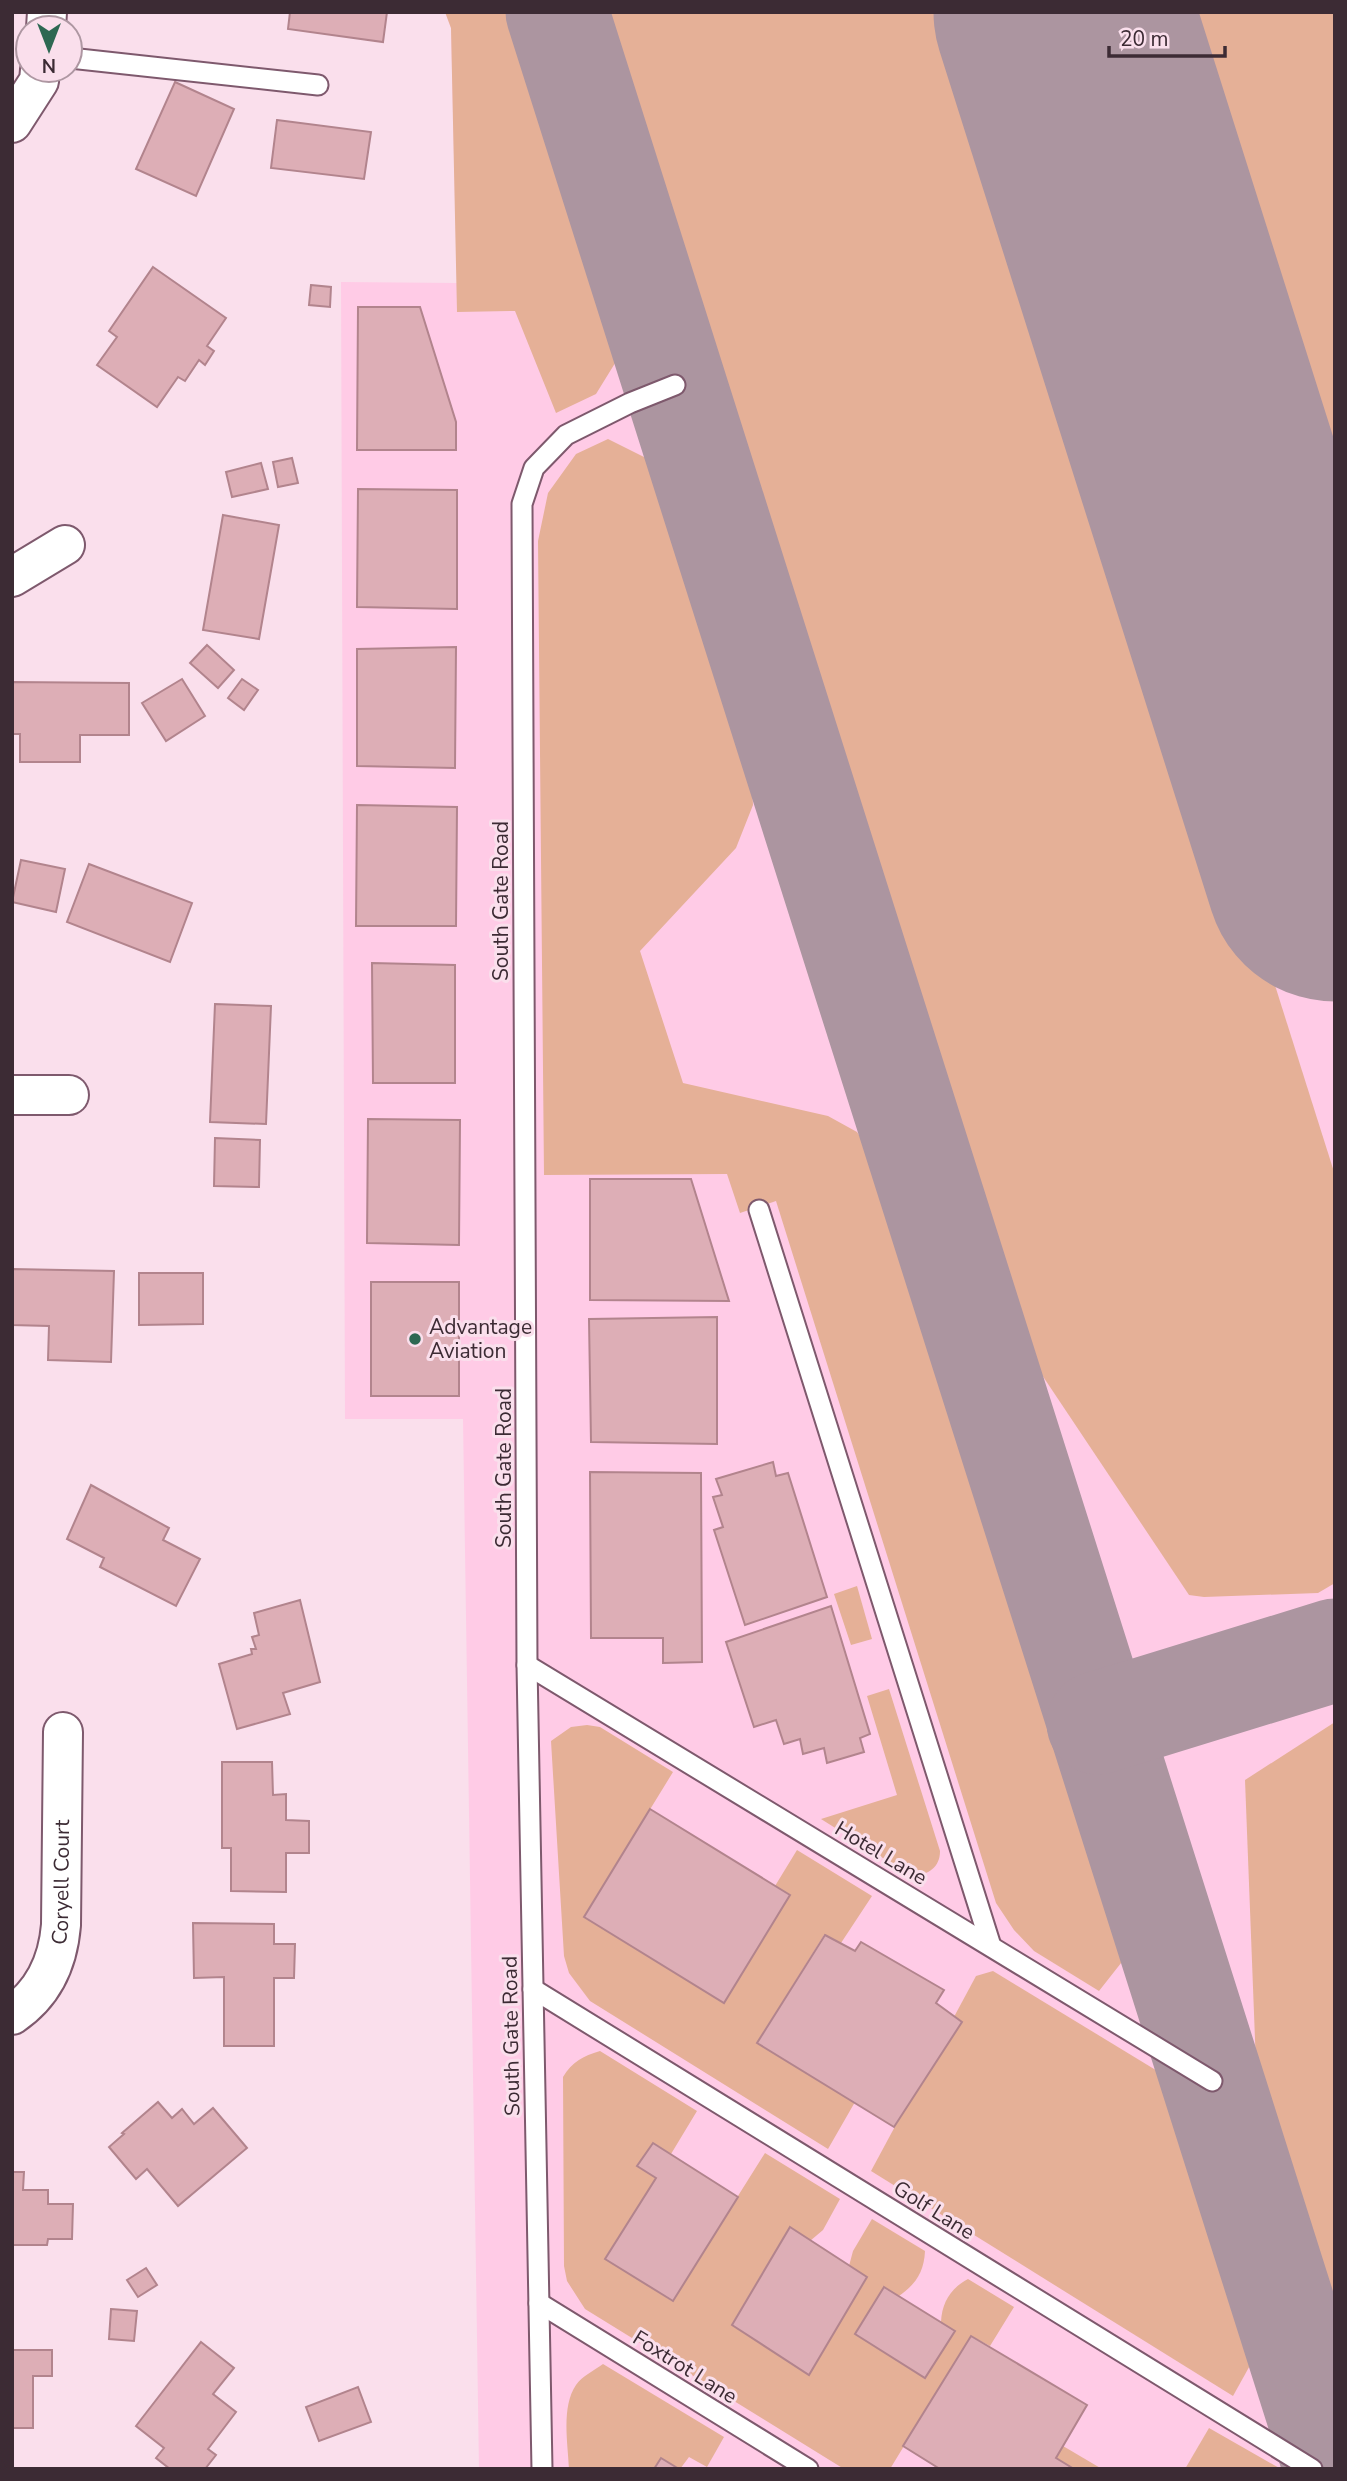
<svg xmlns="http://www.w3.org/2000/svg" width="1347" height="2481" font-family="'Nunito Sans',sans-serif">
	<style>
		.built { fill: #ffcbe6 }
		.green { fill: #e5b097 }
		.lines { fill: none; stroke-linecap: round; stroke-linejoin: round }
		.taxiway { stroke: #ac95a0; stroke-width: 103 }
		.runway { stroke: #ac95a0; stroke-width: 259 }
		.building { fill: #ddaeb6; stroke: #b2848d; stroke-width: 2 }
		.service-casing { stroke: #7e596d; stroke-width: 23 }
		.minor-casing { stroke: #7e596d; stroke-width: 42 }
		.service { stroke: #fff; stroke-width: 19 }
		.minor { stroke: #fff; stroke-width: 38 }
		.poi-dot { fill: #2d6852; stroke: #fadfec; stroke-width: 2.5 }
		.labels { text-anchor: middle; stroke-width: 6; stroke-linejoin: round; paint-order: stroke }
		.street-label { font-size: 21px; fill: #3c2b34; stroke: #fadfec }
		.poi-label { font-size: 21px; fill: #3c2b34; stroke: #fadfec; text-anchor: start }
	</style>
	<rect width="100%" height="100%" fill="#fadfec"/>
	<polygon class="built" points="445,12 1335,12 1335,2469 479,2469 463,1419 345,1419 341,282 457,283 451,28"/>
	<g class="green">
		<polygon points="445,12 515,12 625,347 596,394 556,413 515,311 457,312 451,28"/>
		<polygon points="603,12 967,12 1335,1175 1335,1583 1318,1593 1204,1597 1189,1595 1032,1360"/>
		<polygon points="1153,12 1335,12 1335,587"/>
		<polygon points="608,439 654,462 751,766 753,805 736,848 640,951 683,1083 828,1116 857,1132 879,1165 1018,1628 1125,1958 1099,1991 1034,1951 1014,1930 996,1903 776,1201 740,1213 727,1174 544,1175 538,541 548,493 576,454"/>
		<polygon points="857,1586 872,1639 851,1645 834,1594"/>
		<path d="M889,1689L940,1851C940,1868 928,1874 913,1877L821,1819L897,1795L867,1696Z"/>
		<polygon points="1335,1722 1335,2313 1256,2065 1245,1780"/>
		<polygon points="587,1725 600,1727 673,1772 584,1917 723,2002 790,1895 775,1886 797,1850 872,1896 841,1943 824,1935 757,2043 855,2102 828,2149 590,2001 569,1973 564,1956 551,1741 571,1727"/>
		<polygon points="993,1971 1159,2072 1253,2360 1233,2396 871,2171 976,1976"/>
		<path d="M600,2051L697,2111L671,2154L653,2143L637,2165L656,2178L605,2258L672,2301L765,2153L840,2199L823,2230L810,2241L789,2228L732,2324L809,2374L867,2278L849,2266L853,2251L872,2219L925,2251C924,2272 916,2284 899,2296L884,2287L855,2334L925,2377L955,2331L941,2322C942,2302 951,2288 968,2279L1014,2307L990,2346L971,2336L890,2469H844L585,2309L567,2281L564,2266L563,2077C572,2062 583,2056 600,2051Z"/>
		<path d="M603,2364L724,2437L707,2467L689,2457L680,2469L661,2458L654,2469H569C568,2443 561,2407 576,2385C582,2376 595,2370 603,2364Z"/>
		<polygon points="1209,2428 1281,2469 1185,2469"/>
		<polygon points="1063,2446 1102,2469 1074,2469 1056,2458"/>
	</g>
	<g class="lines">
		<g class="taxiway">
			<polyline points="557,12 1335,2468"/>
			<polyline points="1098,1723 1335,1650"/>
		</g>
		<polyline class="runway" points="1063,12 1335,872"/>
	</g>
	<g class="building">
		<polygon points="290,12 387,12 383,42 288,29"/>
		<polygon points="175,82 234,109 196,196 136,169"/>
		<polygon points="277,120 371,132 364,179 271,168"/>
		<polygon points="153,267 226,318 207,346 214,351 205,365 199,360 185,381 178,377 157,407 97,365 117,337 109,331"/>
		<polygon points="311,285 331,287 330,307 309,305"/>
		<polygon points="358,307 420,307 456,422 456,450 357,450"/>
		<polygon points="292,458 298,483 278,487 273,462"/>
		<polygon points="261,463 268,489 232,497 226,472"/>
		<polygon points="358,489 457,490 457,609 357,607"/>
		<polygon points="223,515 279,525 259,639 203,630"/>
		<polygon points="207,645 234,670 218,688 190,663"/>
		<polygon points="456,647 455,768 357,766 357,649"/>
		<polygon points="182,679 205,716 166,741 142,703"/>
		<polygon points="242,679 258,690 244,710 228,698"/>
		<polygon points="12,682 129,683 129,735 80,735 80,762 20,762 20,734 12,734"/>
		<polygon points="357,805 457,807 456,926 356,926"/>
		<polygon points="21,860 65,869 56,912 12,902"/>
		<polygon points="89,864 192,903 170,962 67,922"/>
		<polygon points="372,963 455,965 455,1083 373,1083"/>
		<polygon points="215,1004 271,1006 266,1124 210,1122"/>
		<polygon points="368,1119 460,1120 459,1245 367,1243"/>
		<polygon points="215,1138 260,1140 259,1187 214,1186"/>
		<polygon points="590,1179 691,1179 729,1301 590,1300"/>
		<polygon points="12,1269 114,1271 111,1362 48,1360 49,1326 12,1325"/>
		<polygon points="139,1273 203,1273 203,1324 139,1325"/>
		<rect x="371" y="1282" width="88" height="114"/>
		<polygon points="717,1317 717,1444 591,1442 589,1319"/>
		<polygon points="773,1462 776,1476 788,1473 827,1597 745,1625 714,1530 723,1527 713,1497 722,1495 716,1479"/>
		<polygon points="590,1472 701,1473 702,1662 663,1663 663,1638 591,1638"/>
		<polygon points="91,1485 169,1528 163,1540 200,1559 176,1606 100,1567 104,1558 67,1539"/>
		<polygon points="300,1600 320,1682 283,1693 290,1714 237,1729 219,1664 252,1654 251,1649 256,1649 252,1637 259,1635 254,1613"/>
		<polygon points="831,1606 870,1734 860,1738 864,1752 827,1763 824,1748 803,1754 800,1739 784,1744 776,1720 754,1727 726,1642"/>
		<polygon points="222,1762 272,1762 273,1795 286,1794 286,1820 309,1821 309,1853 286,1853 286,1892 231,1891 231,1848 222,1848"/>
		<polygon points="650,1809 790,1895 724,2003 584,1917"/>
		<polygon points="193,1923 274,1924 274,1944 295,1944 294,1978 274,1978 274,2046 224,2046 224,1977 194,1978"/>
		<polygon points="825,1935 855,1951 861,1942 944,1990 936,2003 962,2022 894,2127 757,2043"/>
		<polygon points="158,2102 172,2118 182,2109 194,2124 213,2108 247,2148 178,2206 147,2169 136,2179 109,2147 124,2134 122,2133"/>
		<polygon points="653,2143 738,2197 673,2301 605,2259 656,2178 637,2166"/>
		<polygon points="12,2172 24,2172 23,2190 48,2190 48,2204 73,2204 72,2239 48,2239 47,2245 12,2245"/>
		<polygon points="790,2227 867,2277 809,2375 732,2325"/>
		<polygon points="146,2268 157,2285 138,2297 127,2280"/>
		<polygon points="884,2287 955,2331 925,2378 855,2334"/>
		<polygon points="111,2309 137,2311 134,2341 109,2339"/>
		<polygon points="971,2336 1087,2405 1056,2458 1074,2469 940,2469 903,2446"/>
		<polygon points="201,2342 234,2368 213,2394 236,2412 208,2449 216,2455 205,2469 170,2469 156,2458 164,2448 136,2426"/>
		<polygon points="12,2350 52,2350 52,2376 33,2376 33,2428 12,2428"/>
		<polygon points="358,2387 371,2422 319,2441 306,2407"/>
		<polygon points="661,2458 679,2469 654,2469"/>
	</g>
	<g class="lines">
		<defs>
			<g id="service">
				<polyline points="70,58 318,85"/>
				<polyline points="759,1210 991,1946"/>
				<polyline points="527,1665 1212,2081"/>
				<polyline points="533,1989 1312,2469"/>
				<polyline points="539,2303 808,2469"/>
				<polyline points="542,2469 527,1665 522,504 534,468 566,435 630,403 675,385"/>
			</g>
			<g id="minor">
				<polyline points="46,28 47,12"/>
				<polyline points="12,123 39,81 40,70"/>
				<polyline points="12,577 65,545"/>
				<polyline points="12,1095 69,1095"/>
				<path id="s1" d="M12,2015C43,1994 58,1962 61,1925L63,1732"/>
			</g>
		</defs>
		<use href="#service" class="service-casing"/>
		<use href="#minor" class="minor-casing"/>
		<use href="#service" class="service"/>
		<use href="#minor" class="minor"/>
	</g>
	<circle class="poi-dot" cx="415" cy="1339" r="7"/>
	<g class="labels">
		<g class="street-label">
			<text transform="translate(501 901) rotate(-90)" y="7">South Gate Road</text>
			<text transform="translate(504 1468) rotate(-90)" y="7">South Gate Road</text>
			<text transform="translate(881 1853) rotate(31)" y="7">Hotel Lane</text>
			<text dy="7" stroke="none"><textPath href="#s1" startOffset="149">Coryell Court</textPath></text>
			<text transform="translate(511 2036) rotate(-91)" y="7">South Gate Road</text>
			<text transform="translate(934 2210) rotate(32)" y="7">Golf Lane</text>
			<text transform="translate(685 2367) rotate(32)" y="7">Foxtrot Lane</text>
		</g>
		<g class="poi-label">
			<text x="429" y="1334">Advantage<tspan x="429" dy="24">Aviation</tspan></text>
		</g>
	</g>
	<rect width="1347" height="2481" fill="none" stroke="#3c2b34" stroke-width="28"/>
	<g transform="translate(49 49) rotate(180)"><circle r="33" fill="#fadfec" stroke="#ae97a2" stroke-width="2"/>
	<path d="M0-5L12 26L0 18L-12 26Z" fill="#2d6852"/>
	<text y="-10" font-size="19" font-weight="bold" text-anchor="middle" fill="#3c2b34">N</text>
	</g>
	<path d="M1109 46v10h116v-10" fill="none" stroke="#3c2b34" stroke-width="3.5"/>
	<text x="1120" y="46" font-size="21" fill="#3c2b34" stroke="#fadfec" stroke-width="5" paint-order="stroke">20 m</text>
</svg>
